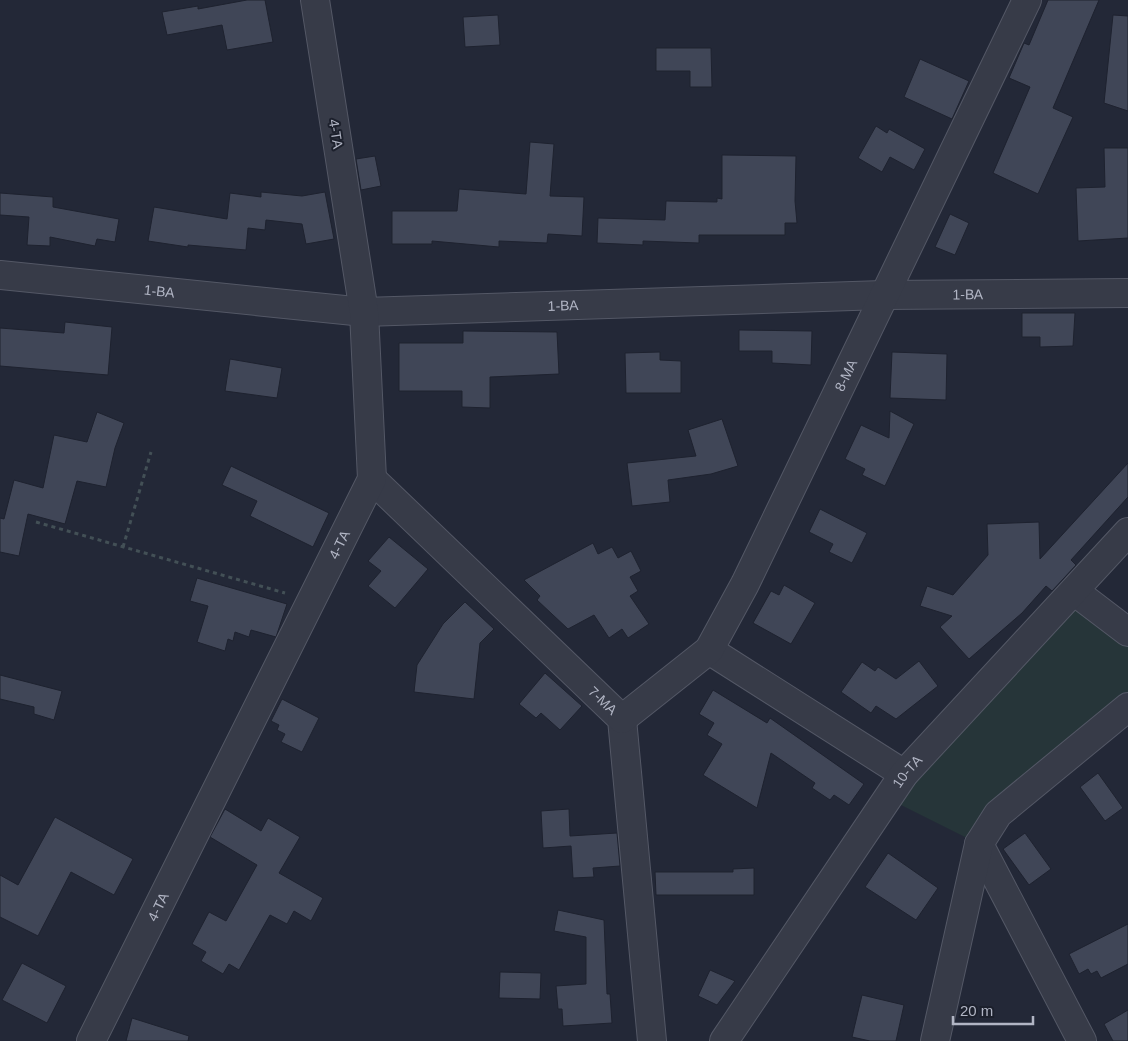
<svg xmlns="http://www.w3.org/2000/svg" width="1128" height="1041" font-family="Helvetica,sans-serif">
	<style>
		.green { fill: #263539 }
		.building { fill: #404657; stroke: #1e222f }
		.lines { fill: none; stroke-linecap: round; stroke-linejoin: round }
		.street-casing { stroke: #545866; stroke-width: 30 }
		.path { stroke: #435056; stroke-width: 3; stroke-dasharray: 4 4; stroke-linecap: butt }
		.street { stroke: #373b48; stroke-width: 28 }
		.labels { text-anchor: middle; stroke-width: 4; stroke-linejoin: round; paint-order: stroke }
		.street-label { font-size: 14px; fill: #b1b5c4; stroke: #1c202c }
	</style>
	<rect width="100%" height="100%" fill="#232837"/>
	<polygon class="green" points="1074,591 1128,632 1128,707 979,844 887,798"/>
	<g class="building">
		<polygon points="247,0 265,0 273,42 227,50 222,25 167,35 162,12 198,6 198,9"/>
		<polygon points="1048,0 1099,0 1053,108 1073,117 1038,194 993,173 1030,87 1009,78 1024,43 1029,45"/>
		<polygon points="498,15 500,45 465,47 463,17"/>
		<polygon points="1113,15 1128,16 1128,111 1104,103"/>
		<polygon points="656,48 711,48 712,87 690,87 690,71 656,71"/>
		<polygon points="920,59 969,81 952,119 904,97"/>
		<polygon points="876,126 887,133 889,129 925,149 914,170 890,157 882,172 858,158"/>
		<polygon points="530,142 554,144 550,196 584,197 582,236 548,234 547,243 499,241 499,247 432,241 432,244 392,244 392,211 457,211 459,189 526,194"/>
		<polygon points="1104,148 1128,148 1128,238 1078,241 1076,188 1105,187"/>
		<polygon points="722,155 796,156 795,201 797,223 785,223 785,235 699,235 699,243 643,241 643,245 597,243 598,218 665,220 666,201 717,202 717,198 722,199"/>
		<polygon points="375,156 381,186 361,190 356,159"/>
		<polygon points="261,192 302,196 325,192 334,239 306,244 302,224 266,220 265,230 248,228 246,250 188,245 188,247 148,241 154,207 227,219 230,193 261,197"/>
		<polygon points="0,193 53,197 53,207 119,219 115,242 97,239 95,246 50,237 50,246 27,245 29,217 0,215"/>
		<polygon points="950,214 969,223 955,255 935,247"/>
		<polygon points="1022,313 1075,313 1073,346 1040,347 1040,337 1022,337"/>
		<polygon points="65,322 112,327 108,375 0,366 0,328 64,333"/>
		<polygon points="739,330 812,331 811,365 772,363 772,351 739,351"/>
		<polygon points="463,331 557,332 559,374 490,377 490,408 462,407 462,391 399,391 399,343 463,343"/>
		<polygon points="660,352 660,360 681,361 681,393 626,393 625,353"/>
		<polygon points="892,352 947,354 946,400 890,398"/>
		<polygon points="230,359 282,368 277,398 225,391"/>
		<polygon points="890,411 914,424 885,486 862,475 865,469 845,459 861,425 889,438"/>
		<polygon points="97,412 124,423 115,448 106,487 77,481 65,524 28,514 19,556 0,552 0,518 4,519 14,480 43,488 54,435 87,442"/>
		<polygon points="722,419 738,466 711,474 668,480 670,502 632,506 627,463 696,456 688,430"/>
		<polygon points="1128,463 1128,497 1071,560 1076,565 1052,591 1046,586 1022,613 969,659 940,627 952,616 920,606 927,586 953,595 988,555 987,524 1039,522 1040,559"/>
		<polygon points="231,466 329,513 313,547 250,516 257,501 222,485"/>
		<polygon points="820,509 867,533 852,563 829,552 833,544 809,532"/>
		<polygon points="389,537 428,569 395,608 368,586 381,571 368,561"/>
		<polygon points="593,543 598,554 612,547 618,558 631,551 641,571 630,577 638,591 630,596 649,624 628,638 622,629 609,638 594,615 568,629 537,600 540,596 524,580"/>
		<polygon points="197,578 287,604 276,637 251,630 249,637 235,632 233,641 228,639 225,651 197,642 208,606 190,601"/>
		<polygon points="784,585 815,603 791,644 753,623 771,591 779,595"/>
		<polygon points="465,602 494,629 480,643 474,699 414,692 417,665 443,624"/>
		<polygon points="919,661 938,686 896,719 876,706 871,713 841,692 862,662 875,671 878,667 896,679"/>
		<polygon points="545,673 582,706 560,730 541,713 536,718 519,704"/>
		<polygon points="0,675 62,691 54,720 34,714 34,707 0,699"/>
		<polygon points="713,690 767,723 770,718 864,784 849,805 834,795 830,800 812,788 815,783 771,753 757,808 703,775 722,744 707,735 714,723 699,714"/>
		<polygon points="282,699 319,718 302,752 281,742 285,734 277,730 279,725 271,721"/>
		<polygon points="1098,773 1123,808 1105,821 1080,787"/>
		<polygon points="225,809 261,831 268,818 300,837 279,873 323,898 311,921 294,911 287,924 270,915 239,970 229,964 223,974 201,961 206,952 192,944 209,912 226,921 257,865 210,837"/>
		<polygon points="569,809 570,836 617,833 620,866 593,868 594,877 573,878 571,846 543,848 541,811"/>
		<polygon points="55,817 133,859 114,895 71,872 38,936 0,917 0,875 18,885"/>
		<polygon points="1025,833 1051,869 1029,885 1003,849"/>
		<polygon points="888,853 938,888 916,920 865,887"/>
		<polygon points="754,868 754,895 656,895 655,872 733,872 733,869"/>
		<polygon points="558,910 604,920 607,994 610,994 612,1023 563,1026 562,1009 558,1009 556,986 586,984 586,937 554,931"/>
		<polygon points="1128,924 1128,964 1101,978 1097,971 1091,974 1088,969 1079,974 1069,954"/>
		<polygon points="22,963 66,986 47,1023 2,1000"/>
		<polygon points="710,970 735,981 717,1005 698,996"/>
		<polygon points="500,972 541,973 540,999 499,998"/>
		<polygon points="862,995 904,1005 896,1041 870,1041 852,1037"/>
		<polygon points="1128,1010 1128,1041 1113,1041 1104,1024"/>
		<polygon points="132,1018 189,1036 188,1041 126,1041"/>
	</g>
	<g class="lines">
		<defs>
			<g id="street">
				<path id="s1" d="M0,275L364,312L883,295L1128,293"/>
				<path id="s2" d="M372,479L622,719L652,1041"/>
				<polyline points="1074,591 1128,632"/>
				<polyline points="709,650 904,774"/>
				<path id="s3" d="M622,719L709,650L745,584L1027,0"/>
				<polyline points="979,844 1082,1041"/>
				<path id="s4" d="M91,1041L372,479L364,312L315,0"/>
				<path id="s5" d="M724,1041L904,774L1128,532"/>
				<polyline points="935,1041 979,844 998,814 1128,707"/>
			</g>
		</defs>
		<use href="#street" class="street-casing"/>
		<g class="path">
			<polyline points="36,522 285,593"/>
			<polyline points="123,547 151,452"/>
		</g>
		<use href="#street" class="street"/>
	</g>
	<g class="labels">
		<g class="street-label">
			<text transform="translate(336 134) rotate(81)" y="5">4-ТА</text>
			<text dy="5" stroke="none"><textPath href="#s1" startOffset="160">1-ВА</textPath></text>
			<text dy="5" stroke="none"><textPath href="#s1" startOffset="970">1-ВА</textPath></text>
			<text dy="5" stroke="none"><textPath href="#s1" startOffset="565">1-ВА</textPath></text>
			<text dy="5" stroke="none"><textPath href="#s3" startOffset="418">8-МА</textPath></text>
			<text dy="5" stroke="none"><textPath href="#s4" startOffset="555">4-ТА</textPath></text>
			<text dy="5" stroke="none"><textPath href="#s2" startOffset="320">7-МА</textPath></text>
			<text dy="5" stroke="none"><textPath href="#s5" startOffset="326">10-ТА</textPath></text>
			<text dy="5" stroke="none"><textPath href="#s4" startOffset="150">4-ТА</textPath></text>
		</g>
	</g>
	<path d="M953 1016v8h80v-8" fill="none" stroke="#b1b5c4" stroke-width="2.5"/>
	<text x="960" y="1016" font-size="15" fill="#b1b5c4" stroke="#1c202c" stroke-width="4" paint-order="stroke">20 m</text>
</svg>
